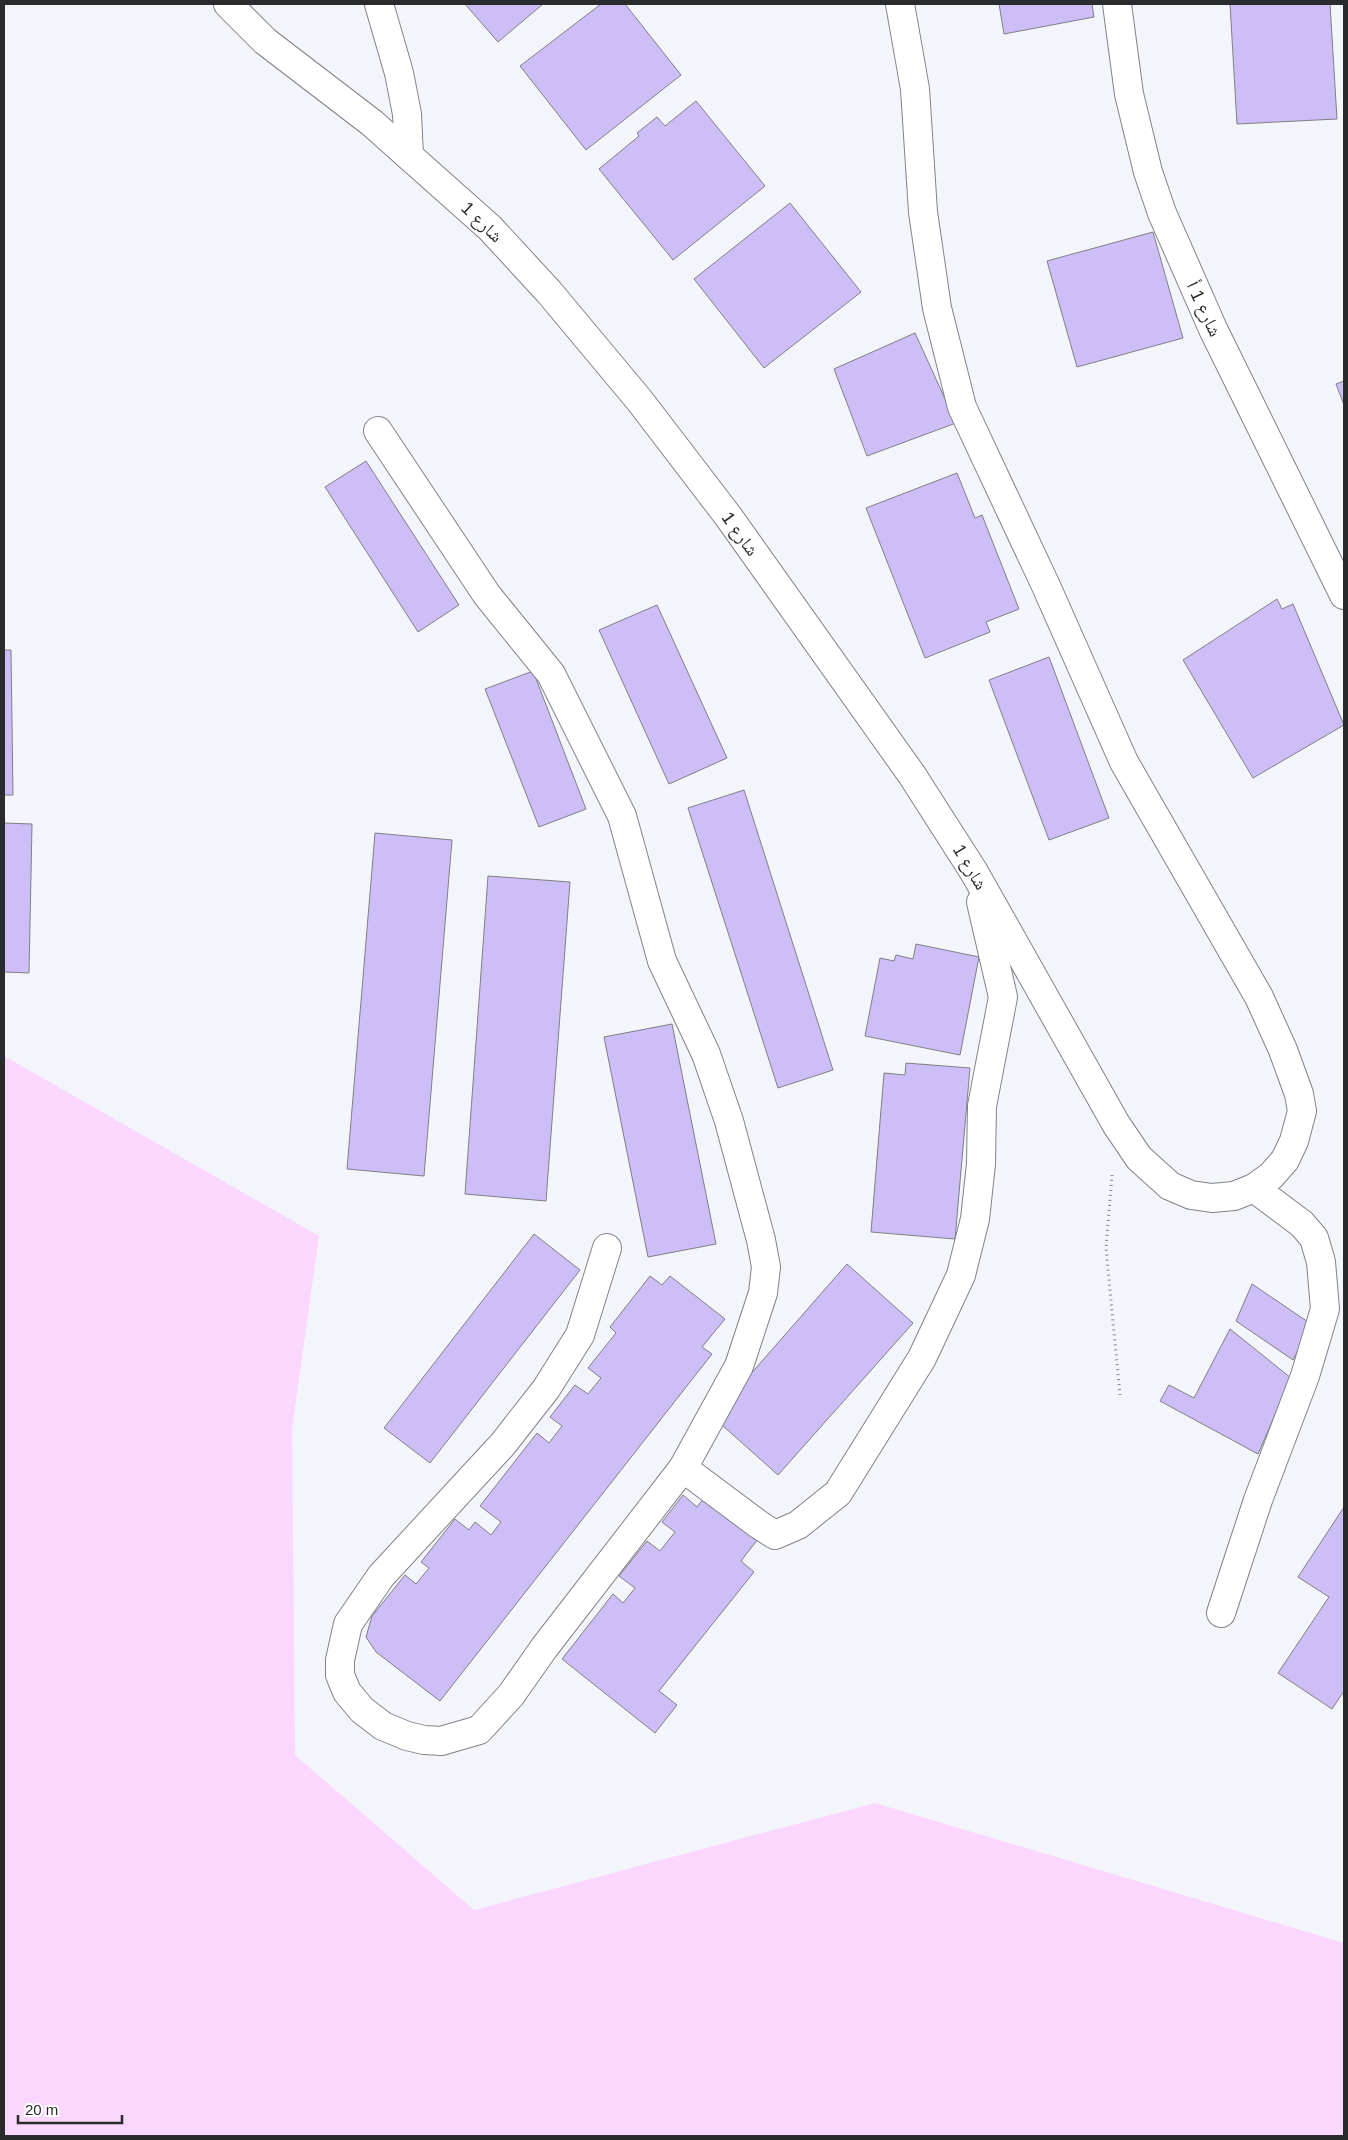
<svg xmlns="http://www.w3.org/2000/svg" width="1348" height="2140" font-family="Arial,'Noto Naskh Arabic',sans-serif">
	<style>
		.green { fill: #fbd6fe }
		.building { fill: #cebef8; stroke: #807f84 }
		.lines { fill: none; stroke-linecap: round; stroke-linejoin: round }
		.minor-casing { stroke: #818388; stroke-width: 30 }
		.path { stroke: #858689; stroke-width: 3; stroke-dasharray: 1 4; stroke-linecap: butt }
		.minor { stroke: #fff; stroke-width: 28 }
		.labels { text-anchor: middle; stroke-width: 4; stroke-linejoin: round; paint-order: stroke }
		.street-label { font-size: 18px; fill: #2a2b2d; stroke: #fff }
	</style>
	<rect width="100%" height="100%" fill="#f3f5fa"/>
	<polygon class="green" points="4,1056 319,1236 292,1429 295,1755 474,1910 875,1803 1344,1943 1344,2136 4,2136"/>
	<g class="building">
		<polygon points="465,4 543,4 498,42"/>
		<polygon points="601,4 625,4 681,75 586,150 520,66"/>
		<polygon points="999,4 1092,4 1094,17 1004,34"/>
		<polygon points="1230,4 1330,4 1337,119 1237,124"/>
		<polygon points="696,101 765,186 673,260 599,169 639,136 637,133 657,117 665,126"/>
		<polygon points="790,203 861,292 764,368 694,279"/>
		<polygon points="1153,232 1183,338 1077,367 1047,261"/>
		<polygon points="915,333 956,423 867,456 834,369"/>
		<polygon points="1344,381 1344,405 1336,384"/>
		<polygon points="366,461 459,605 418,632 325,487"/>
		<polygon points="957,473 975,518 982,515 1019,609 986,622 990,632 925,658 866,508"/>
		<polygon points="1277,599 1282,609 1293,604 1344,725 1253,778 1183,660"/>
		<polygon points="657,605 727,758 669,784 599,630"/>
		<polygon points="4,650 11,650 13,795 4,795"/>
		<polygon points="1049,657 1109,818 1049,840 989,680"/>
		<polygon points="533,671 586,809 539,827 485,689"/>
		<polygon points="744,790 833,1070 778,1088 688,808"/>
		<polygon points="4,823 32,824 29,973 4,972"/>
		<polygon points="375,833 452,840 424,1176 347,1169"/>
		<polygon points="488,876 570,882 546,1201 465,1194"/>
		<polygon points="916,944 979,957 960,1055 865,1036 880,958 894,961 896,955 913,959"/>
		<polygon points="672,1024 716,1244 648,1257 604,1037"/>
		<polygon points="906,1063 970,1068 955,1239 871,1232 884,1073 905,1075"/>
		<polygon points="534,1234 580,1270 430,1463 384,1428"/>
		<polygon points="847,1264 913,1323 778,1475 713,1417"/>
		<polygon points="650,1276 662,1285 670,1276 725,1319 702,1347 712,1354 440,1701 376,1652 366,1637 372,1616 405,1575 416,1584 429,1568 421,1562 455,1519 469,1530 475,1522 491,1535 501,1522 480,1506 537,1433 549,1443 562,1426 550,1417 575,1385 588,1394 601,1378 588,1368 616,1333 610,1327"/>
		<polygon points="1252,1284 1311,1324 1293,1360 1236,1321"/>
		<polygon points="1230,1329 1291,1378 1258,1454 1160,1401 1169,1385 1194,1398"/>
		<polygon points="683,1495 697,1507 705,1497 758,1539 741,1561 754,1572 659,1691 677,1705 655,1733 562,1659 613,1594 623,1603 635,1588 619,1576 647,1541 660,1551 675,1532 662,1522"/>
		<polygon points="1344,1507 1344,1691 1332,1709 1278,1673 1329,1597 1298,1577"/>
	</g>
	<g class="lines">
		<defs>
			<g id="minor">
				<polyline points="228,4 265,41 372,123 490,228 549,292 640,401 728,516 912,775 974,872 1116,1124 1139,1158 1170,1186 1191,1195 1212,1198 1234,1196 1254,1188 1271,1176 1285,1160 1294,1141 1302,1111 1299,1094 1283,1050 1259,997 1124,762 1046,586 962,407 937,308 923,212 915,89 900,4"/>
				<polyline points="379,4 399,73 407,114 409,156"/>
				<polyline points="1117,4 1129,94 1148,172 1162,213 1213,329 1344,595"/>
				<polyline points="378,431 487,595 551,674 622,816 662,961 706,1054 729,1121 761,1240 766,1267 763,1293 739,1366 683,1468 758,1524 775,1535 798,1525 838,1493 922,1358 961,1275 975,1219 981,1164 982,1106 1003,997 981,902"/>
				<polyline points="607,1248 580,1335 546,1389 503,1444 381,1576 348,1624 340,1660 340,1675 347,1692 362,1710 383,1726 407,1736 424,1740 441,1741 479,1730 511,1695 544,1648 683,1468"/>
				<polyline points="1221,1613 1258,1500 1305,1376 1325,1309 1321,1262 1314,1238 1302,1224 1254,1188"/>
			</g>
		</defs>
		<use href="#minor" class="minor-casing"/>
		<polyline class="path" points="1112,1175 1106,1248 1120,1395"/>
		<use href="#minor" class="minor"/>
	</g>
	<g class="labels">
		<g class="street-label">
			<text transform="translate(482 222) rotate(44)" y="6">شارع 1</text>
			<text transform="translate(1204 309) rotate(65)" y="6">شارع 1 أ</text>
			<text transform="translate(740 534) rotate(54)" y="6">شارع 1</text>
			<text transform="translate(970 867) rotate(59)" y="6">شارع 1</text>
		</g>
	</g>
	<rect width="1348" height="2140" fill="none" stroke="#2a2b2d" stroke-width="10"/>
	<path d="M18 2115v8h104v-8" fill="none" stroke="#2a2b2d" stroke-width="2.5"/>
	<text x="25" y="2115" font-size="15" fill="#2a2b2d" stroke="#ffffff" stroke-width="4" paint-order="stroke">20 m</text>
</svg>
